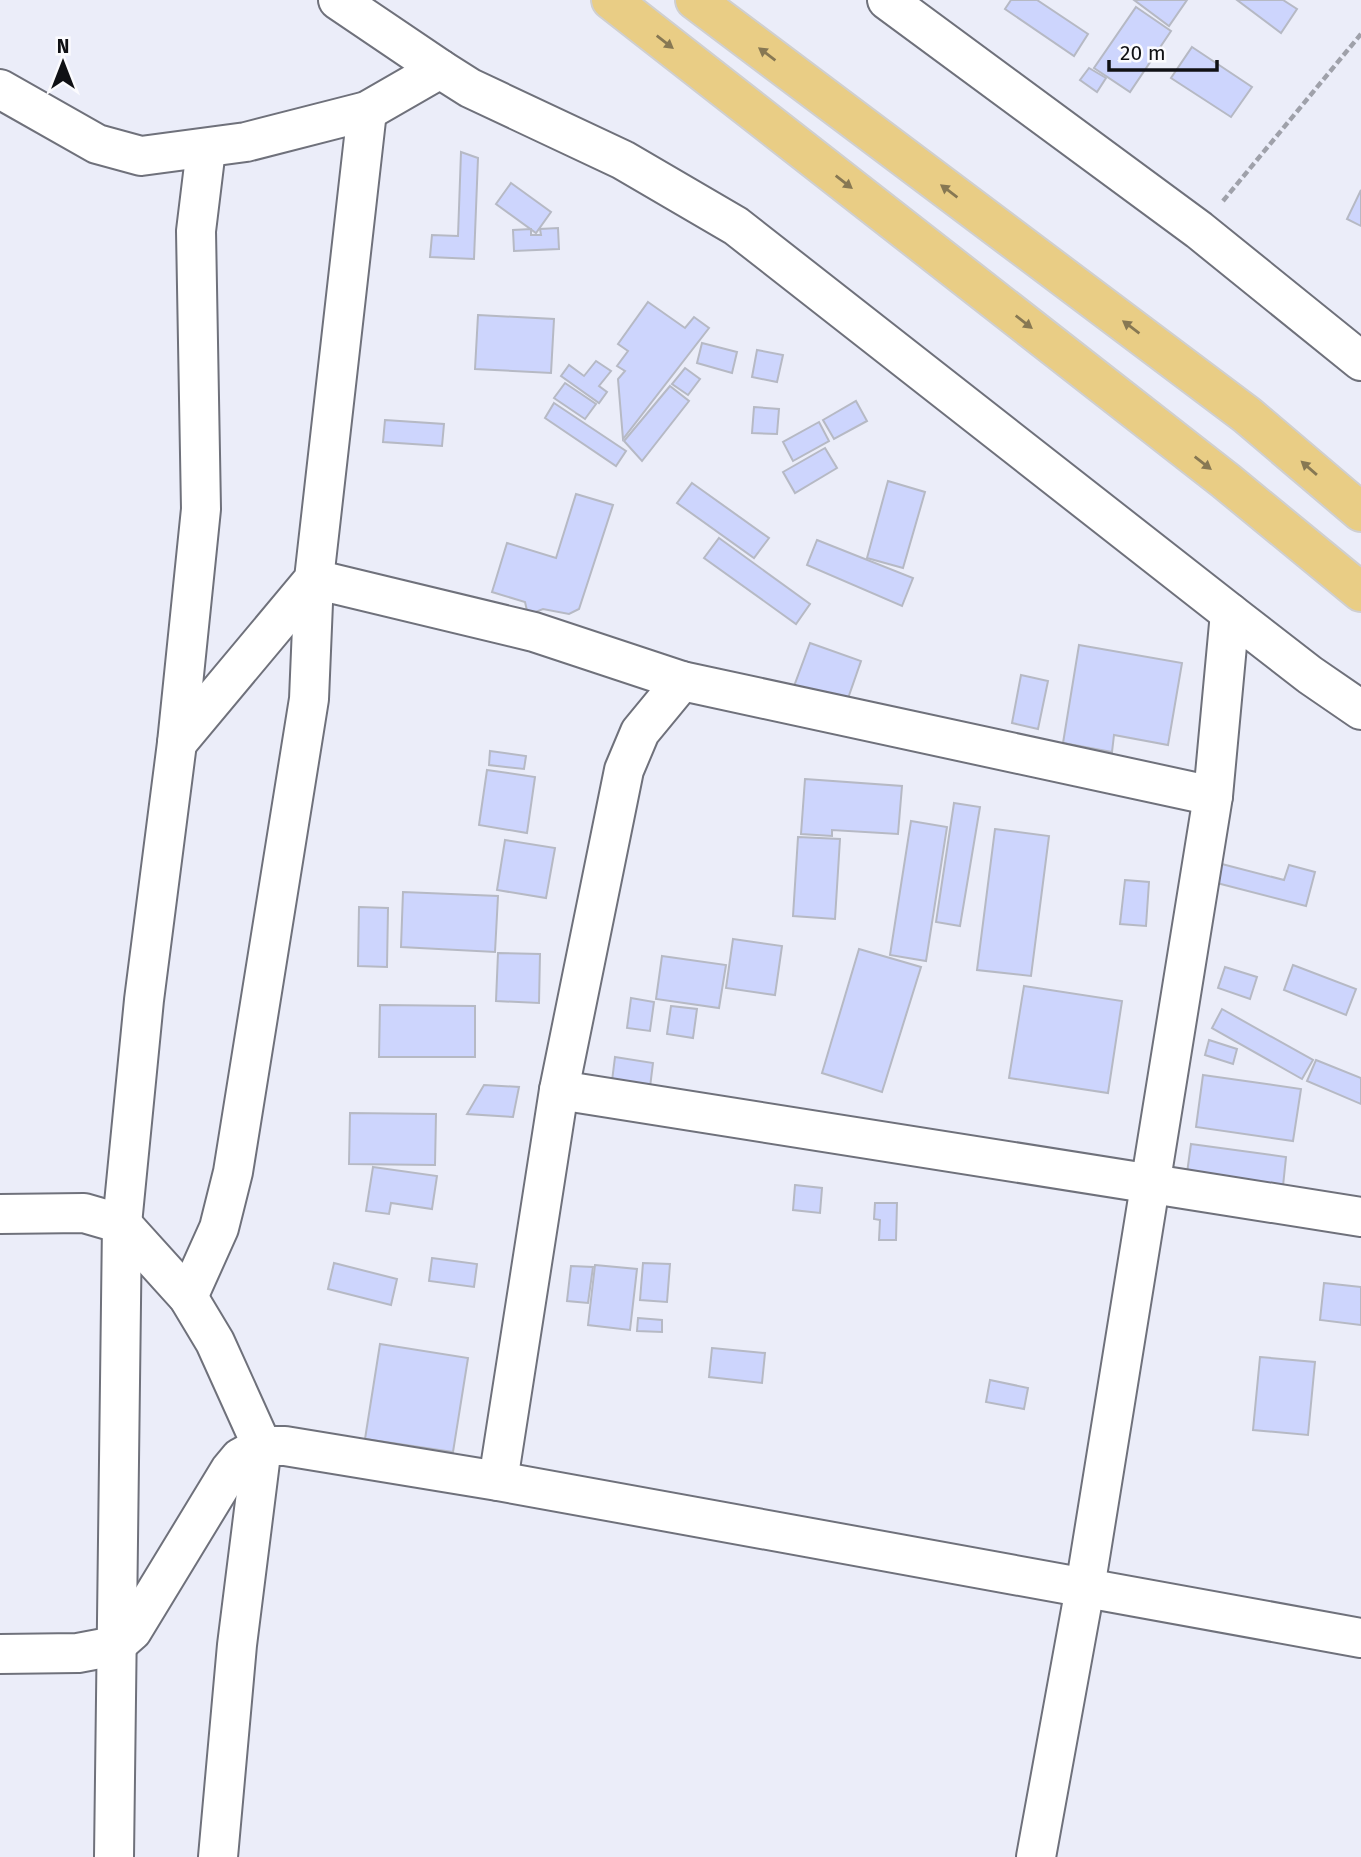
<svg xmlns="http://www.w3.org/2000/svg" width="1361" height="1857" font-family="'Fira Sans',sans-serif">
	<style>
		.building { fill: #cdd5fd; stroke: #b6b9c4; stroke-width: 2 }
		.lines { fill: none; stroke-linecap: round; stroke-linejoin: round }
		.minor-casing { stroke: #6f717b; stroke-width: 42 }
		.major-casing { stroke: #cfcfd0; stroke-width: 42 }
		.path { stroke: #9fa1aa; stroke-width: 4.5; stroke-dasharray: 7 3.5; stroke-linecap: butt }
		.minor { stroke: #fff; stroke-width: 38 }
		.major { stroke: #e9cd85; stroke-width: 38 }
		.oneway { fill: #877853 }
	</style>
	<rect width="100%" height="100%" fill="#ebedf9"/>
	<g class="building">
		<polygon points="1011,0 1037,0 1088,34 1074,56 1005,9"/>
		<polygon points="1134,0 1187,0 1169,26"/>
		<polygon points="1237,0 1283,0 1297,9 1281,33"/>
		<polygon points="1136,7 1171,31 1130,92 1094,68"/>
		<polygon points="1192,47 1252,87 1231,117 1171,78"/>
		<polygon points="1089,68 1106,78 1097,92 1080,80"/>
		<polygon points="461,152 478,158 474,259 430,257 432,235 458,236"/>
		<polygon points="511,183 551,212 536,233 496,204"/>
		<polygon points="1361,190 1361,226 1347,219"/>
		<polygon points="558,228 559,249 514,251 513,230 531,229 531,235 541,235 540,229"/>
		<polygon points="648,302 685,328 694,317 709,328 623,439 618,379 625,371 617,366 628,351 618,344"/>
		<polygon points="478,315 554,319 551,373 475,369"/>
		<polygon points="702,343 737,352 732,373 697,363"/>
		<polygon points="757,350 783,355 777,382 752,377"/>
		<polygon points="596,361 611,371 599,386 607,392 599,403 561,376 569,365 584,376"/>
		<polygon points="685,368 700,379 688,395 672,384"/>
		<polygon points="565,383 596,404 585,419 554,398"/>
		<polygon points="670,386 689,401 642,461 624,441"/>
		<polygon points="856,401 867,421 834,439 823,420"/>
		<polygon points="554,403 626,451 616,466 545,418"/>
		<polygon points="754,407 779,409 777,434 752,433"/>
		<polygon points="385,420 444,424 442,446 383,442"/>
		<polygon points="819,422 829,441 793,461 783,442"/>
		<polygon points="825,448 837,468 795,493 783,472"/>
		<polygon points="888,481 925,492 903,568 867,558"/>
		<polygon points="692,483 769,538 754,558 677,503"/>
		<polygon points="576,494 613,505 579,609 569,614 543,609 528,615 525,602 492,592 507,543 556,558"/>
		<polygon points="719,538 810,604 796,624 704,558"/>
		<polygon points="817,540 913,578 902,606 807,565"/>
		<polygon points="810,643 861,661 845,707 793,689"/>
		<polygon points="1079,645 1182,663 1168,745 1114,735 1112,752 1063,743"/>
		<polygon points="1021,675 1048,681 1038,729 1012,723"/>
		<polygon points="490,751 526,756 524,769 489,765"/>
		<polygon points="487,770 535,777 527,833 479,825"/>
		<polygon points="805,779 902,786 898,834 832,830 832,836 801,834"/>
		<polygon points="954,803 980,807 960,926 936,922"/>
		<polygon points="911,821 947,827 926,961 890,955"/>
		<polygon points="995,829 1049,836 1031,976 977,970"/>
		<polygon points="798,837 840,839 835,919 793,916"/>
		<polygon points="505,840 555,848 546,898 497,890"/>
		<polygon points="1218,863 1284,880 1289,865 1315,872 1306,906 1213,882"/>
		<polygon points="1125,880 1149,882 1146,926 1120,924"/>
		<polygon points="403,892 498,896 495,952 401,947"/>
		<polygon points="359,907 388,908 387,967 358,966"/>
		<polygon points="733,939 782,946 775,995 726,988"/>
		<polygon points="859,949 921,967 882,1092 822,1073"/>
		<polygon points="498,953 540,954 539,1003 496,1001"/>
		<polygon points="662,956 726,965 719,1008 656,999"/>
		<polygon points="1293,965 1356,989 1346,1015 1284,990"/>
		<polygon points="1225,967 1257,977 1250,999 1218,988"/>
		<polygon points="1024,986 1122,1001 1108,1093 1009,1078"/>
		<polygon points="631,998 654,1002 650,1031 627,1028"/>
		<polygon points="380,1005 475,1006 475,1057 379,1057"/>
		<polygon points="671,1006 697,1009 693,1038 667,1034"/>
		<polygon points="1222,1009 1313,1060 1302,1079 1212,1028"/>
		<polygon points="1209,1040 1237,1049 1233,1064 1205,1055"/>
		<polygon points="615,1057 653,1063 650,1087 612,1081"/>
		<polygon points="1316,1060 1361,1078 1361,1104 1307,1081"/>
		<polygon points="1203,1075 1301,1089 1293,1141 1196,1127"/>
		<polygon points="484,1085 519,1087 513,1117 467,1114"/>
		<polygon points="350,1113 436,1114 435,1165 349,1164"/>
		<polygon points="1191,1144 1286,1157 1283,1186 1187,1173"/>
		<polygon points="373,1167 437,1176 432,1209 391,1203 389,1214 366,1211"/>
		<polygon points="795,1185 822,1188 820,1213 793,1210"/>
		<polygon points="875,1203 897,1203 896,1240 879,1240 880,1220 874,1219"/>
		<polygon points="432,1258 477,1264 474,1287 429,1281"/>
		<polygon points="334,1263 397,1279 391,1305 328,1289"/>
		<polygon points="643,1263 670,1264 667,1302 640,1300"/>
		<polygon points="595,1265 637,1269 630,1330 588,1325"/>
		<polygon points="571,1266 593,1267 588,1303 567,1301"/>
		<polygon points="1324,1283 1361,1287 1361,1325 1320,1320"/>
		<polygon points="638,1318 662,1320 662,1332 637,1331"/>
		<polygon points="380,1344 468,1358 453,1452 365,1439"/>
		<polygon points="712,1348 765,1353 762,1383 709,1377"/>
		<polygon points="1260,1357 1315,1362 1308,1435 1253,1430"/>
		<polygon points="990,1380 1028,1388 1024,1409 986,1402"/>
	</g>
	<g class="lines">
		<defs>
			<g id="minor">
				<polyline points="338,0 440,69"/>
				<polyline points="887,0 1199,230 1361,361"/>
				<polyline points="0,89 97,144 141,156 246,142 367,111 440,69 470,88 623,160 736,226 1230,613"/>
				<polyline points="177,743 314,579 367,111"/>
				<polyline points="559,1090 1361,1217"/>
				<polyline points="0,1214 84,1213 122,1224 188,1297 215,1342 262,1446 285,1446 498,1481 1361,1638"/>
				<polyline points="188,1297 219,1228 233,1172 309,699 314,579 534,632 682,681"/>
				<polyline points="498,1481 559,1090 624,770 640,732 682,681 1213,796"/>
				<polyline points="0,1654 78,1653 115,1646 132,1631 230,1470 240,1458 262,1446"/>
				<polyline points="114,1857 122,1224 144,1000 177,743 201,509 196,231 206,149"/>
				<polyline points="218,1857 237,1645 262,1446"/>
				<polyline points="1036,1857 1085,1588 1213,796 1230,613 1310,675 1361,710"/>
			</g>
			<g id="major">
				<polyline points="611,0 1226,481 1361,592"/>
				<polyline points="695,0 1247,415 1361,512"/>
			</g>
		</defs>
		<use href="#minor" class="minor-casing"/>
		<use href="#major" class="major-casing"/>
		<polyline class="path" points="1223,201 1361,34"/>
		<use href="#minor" class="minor"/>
		<use href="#major" class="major"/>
	</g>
	<defs><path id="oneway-solid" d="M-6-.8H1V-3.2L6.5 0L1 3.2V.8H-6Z" transform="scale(1.75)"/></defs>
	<g class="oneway">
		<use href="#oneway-solid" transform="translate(665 42) rotate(38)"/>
		<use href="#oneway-solid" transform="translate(767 54) rotate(-143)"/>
		<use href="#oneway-solid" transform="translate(844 182) rotate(38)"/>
		<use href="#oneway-solid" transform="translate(949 191) rotate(-143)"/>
		<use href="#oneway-solid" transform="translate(1024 322) rotate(38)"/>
		<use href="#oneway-solid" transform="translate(1131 327) rotate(-143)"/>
		<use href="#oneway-solid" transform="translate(1203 463) rotate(38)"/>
		<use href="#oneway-solid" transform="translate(1309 468) rotate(-139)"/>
	</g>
	<g transform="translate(63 63)" stroke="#fbfbfe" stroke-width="5" paint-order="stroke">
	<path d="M0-5L12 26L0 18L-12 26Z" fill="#101115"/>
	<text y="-10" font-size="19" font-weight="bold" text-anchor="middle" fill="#101115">N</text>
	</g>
	<path d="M1109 60v10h108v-10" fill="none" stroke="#101115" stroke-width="3.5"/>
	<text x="1120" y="60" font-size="21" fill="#101115" stroke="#fbfbfe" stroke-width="5" paint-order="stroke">20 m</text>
</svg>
